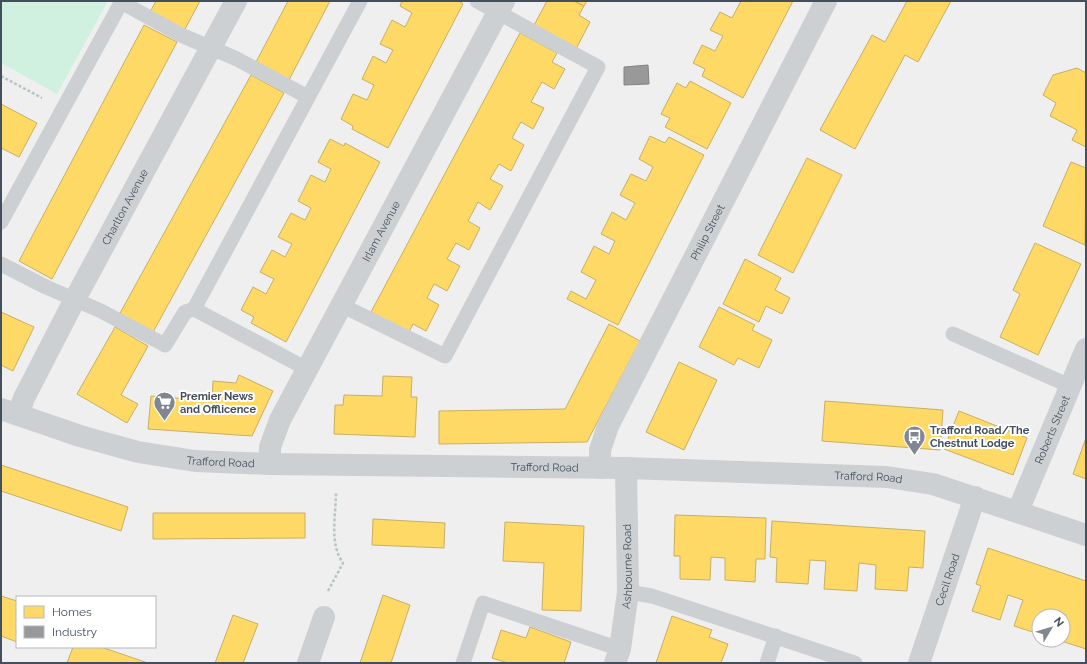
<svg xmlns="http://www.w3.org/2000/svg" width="1087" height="664" font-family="Raleway,sans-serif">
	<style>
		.green { fill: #d1f1e0 }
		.homes { fill: #ffd966; stroke: #c7b063 }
		.industry { fill: #999; stroke: #808387 }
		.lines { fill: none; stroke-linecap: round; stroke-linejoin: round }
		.path { stroke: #b7c5c3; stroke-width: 2.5; stroke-dasharray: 3 2; stroke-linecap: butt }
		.service { stroke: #cdd0d3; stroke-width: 15 }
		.minor { stroke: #cdd0d3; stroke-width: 22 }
		.labels { text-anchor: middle; stroke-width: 4; stroke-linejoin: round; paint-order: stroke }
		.street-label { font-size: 11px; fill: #444f5d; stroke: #fff }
		.poi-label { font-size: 11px; font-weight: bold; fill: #444f5d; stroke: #fff; text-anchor: start }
	</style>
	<rect width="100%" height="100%" fill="#f0efef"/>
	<polygon class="green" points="1,1 108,1 57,94 1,63"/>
	<g class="homes">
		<polygon points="156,1 200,1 184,31 150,12"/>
		<polygon points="288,1 330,1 289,80 256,62"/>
		<polygon points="402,1 459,1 463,4 388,148 352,129 353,126 341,119 353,94 367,100 374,85 362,79 373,56 386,63 393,50 380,44 392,20 405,27 412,13 400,6"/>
		<polygon points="547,1 574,1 584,6 579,15 590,22 576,49 533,27"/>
		<polygon points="574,1 587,1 584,6"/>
		<polygon points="741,1 793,1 743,98 702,76 705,69 693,63 702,45 715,51 723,36 710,30 720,12 732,18"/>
		<polygon points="907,1 951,1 918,62 905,55 855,149 820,130 872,35 885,42"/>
		<polygon points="144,25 177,42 52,279 19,261"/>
		<polygon points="520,33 557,53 552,62 565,69 554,89 542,82 531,102 544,108 533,129 521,122 512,138 524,145 511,171 499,164 490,179 503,186 490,210 478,202 468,221 480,228 469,250 456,243 447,259 460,266 447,291 434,284 427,298 439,305 426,331 413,324 409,332 371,312"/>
		<polygon points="1077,68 1086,73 1086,147 1072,140 1077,130 1050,116 1056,103 1043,95 1053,75"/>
		<polygon points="251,75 284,93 152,334 119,315"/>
		<polygon points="690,81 731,103 707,149 665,127 670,118 661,114 677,83 686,88"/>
		<polygon points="1,104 37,123 19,157 1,148"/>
		<polygon points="650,136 665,143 669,137 704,155 618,325 567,299 571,291 586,299 596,280 581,272 594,246 609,254 615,241 601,234 612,212 626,220 635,203 620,195 631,174 646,181 653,167 639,159"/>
		<polygon points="330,139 344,146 345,143 380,162 286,342 251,323 254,317 241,310 253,287 266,294 274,279 260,272 272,250 285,257 292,244 278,237 291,213 305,220 311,208 298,201 311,175 325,182 331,169 318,162"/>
		<polygon points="807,158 842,175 793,273 758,255"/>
		<polygon points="1071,162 1086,168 1085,245 1043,226"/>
		<polygon points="1035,243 1081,264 1038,355 1000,337 1020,294 1013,290"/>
		<polygon points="745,259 781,278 775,290 790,298 782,314 766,306 759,322 723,304"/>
		<polygon points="719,307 755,325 752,330 772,340 759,368 738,358 734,365 699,347"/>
		<polygon points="1,312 34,327 13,371 1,365"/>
		<polygon points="609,324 640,341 587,442 439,444 439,411 565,409"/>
		<polygon points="115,327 148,346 121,395 138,404 127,423 77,394"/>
		<polygon points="679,362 717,380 684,450 646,432"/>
		<polygon points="239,375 273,391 252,436 148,429 151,396 212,401 213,381 236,383"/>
		<polygon points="383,376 412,377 411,397 417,397 415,437 334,434 335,405 343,405 344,395 382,396"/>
		<polygon points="825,401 943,410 940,450 822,441"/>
		<polygon points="959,411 1027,438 1013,475 944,449"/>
		<polygon points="1086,438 1086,479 1073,474"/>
		<polygon points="1,465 128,507 121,531 1,491"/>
		<polygon points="153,513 305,513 305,538 153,539"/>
		<polygon points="675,515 766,518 765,559 756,559 755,582 725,580 725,558 711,557 710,580 680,579 680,556 674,556"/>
		<polygon points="373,519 445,523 444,548 372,545"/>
		<polygon points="772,521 925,531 923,568 909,567 907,591 875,589 876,565 859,563 857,591 824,589 826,561 810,560 808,584 776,582 777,558 770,557"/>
		<polygon points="505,522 584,526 581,611 542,610 544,563 503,561"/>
		<polygon points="988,548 1086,581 1086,649 1058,640 1063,640 1063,625 1066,615 1052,610 1050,616 1039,616 1039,634 1014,626 1023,600 1008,595 1000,620 972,611 981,586 976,584"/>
		<polygon points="383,595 410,605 391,663 360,663"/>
		<polygon points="1,596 17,601 17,642 1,636"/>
		<polygon points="233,615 258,624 243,663 215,663"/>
		<polygon points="672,616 712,630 709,637 728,644 721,663 656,663"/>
		<polygon points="530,627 571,642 564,663 508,663 492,658 501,630 526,638"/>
		<polygon points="73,647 101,647 148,663 67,663"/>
	</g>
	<polygon class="industry" points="648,65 649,84 624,85 624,67"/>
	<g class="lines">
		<g class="path">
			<polyline points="1,76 42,98"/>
			<path d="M328,591L343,563C329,544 336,514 336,492"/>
		</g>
		<g class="service">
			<polyline points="121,2 181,35 237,59 308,97"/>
			<polyline points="1,222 122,1"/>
			<polyline points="1,264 46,287 101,311 165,345 185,312 194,309 360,1"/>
			<polyline points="341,305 445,356 598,67 477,1"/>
			<polyline points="194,309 307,369"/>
			<polyline points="953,334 1070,386"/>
			<polyline points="628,592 652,596 855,663"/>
			<polyline points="463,663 483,603 620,649"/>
			<polyline points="767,663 776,636"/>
		</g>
		<g class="minor">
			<path id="s1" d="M1,409L80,436L138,452L195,461L270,464L626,468L887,477L933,484L1086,535"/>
			<path id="s2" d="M18,415L24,398L75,299L236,1"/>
			<path id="s3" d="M270,464V447L280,420L504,1"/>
			<path id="s4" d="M600,468V450L608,426L826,1"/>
			<path id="s5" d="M1018,511L1086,349"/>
			<polyline points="308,663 324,617"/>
			<path id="s6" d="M615,663L620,649L628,592L626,468"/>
			<path id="s7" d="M919,663L975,497"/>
		</g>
	</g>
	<defs>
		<symbol id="supermarket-pin" viewBox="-11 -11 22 30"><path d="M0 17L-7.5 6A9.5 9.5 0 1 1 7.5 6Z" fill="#808790" stroke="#fff"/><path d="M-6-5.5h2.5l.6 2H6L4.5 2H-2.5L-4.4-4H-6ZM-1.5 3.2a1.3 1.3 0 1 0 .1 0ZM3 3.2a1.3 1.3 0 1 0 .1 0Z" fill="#fff"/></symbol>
		<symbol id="bus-pin" viewBox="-11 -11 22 30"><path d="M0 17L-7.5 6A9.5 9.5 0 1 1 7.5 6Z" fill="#808790" stroke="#fff"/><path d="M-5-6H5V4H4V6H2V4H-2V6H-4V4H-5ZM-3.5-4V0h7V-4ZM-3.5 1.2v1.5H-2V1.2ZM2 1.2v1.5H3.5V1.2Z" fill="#fff"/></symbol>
	</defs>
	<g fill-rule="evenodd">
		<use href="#supermarket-pin" x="152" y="390" width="25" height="34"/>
		<use href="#bus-pin" x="902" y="424" width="25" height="34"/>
	</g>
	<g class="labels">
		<g class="street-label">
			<text dy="4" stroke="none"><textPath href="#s2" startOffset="234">Charlton Avenue</textPath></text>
			<text dy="4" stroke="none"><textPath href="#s3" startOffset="260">Irlam Avenue</textPath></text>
			<text dy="4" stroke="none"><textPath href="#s4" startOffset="261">Philip Street</textPath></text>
			<text dy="4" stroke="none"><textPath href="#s5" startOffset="88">Roberts Street</textPath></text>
			<text dy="4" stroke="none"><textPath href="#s1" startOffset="227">Trafford Road</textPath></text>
			<text dy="4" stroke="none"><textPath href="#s1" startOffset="551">Trafford Road</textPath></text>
			<text dy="4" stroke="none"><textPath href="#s1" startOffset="875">Trafford Road</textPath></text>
			<text dy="4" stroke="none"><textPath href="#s6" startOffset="98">Ashbourne Road</textPath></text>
			<text dy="4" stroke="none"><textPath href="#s7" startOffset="88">Cecil Road</textPath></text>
		</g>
		<g class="poi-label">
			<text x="180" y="400">Premier News<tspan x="180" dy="13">and Offlicence</tspan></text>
			<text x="930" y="434">Trafford Road/The<tspan x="930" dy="13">Chestnut Lodge</tspan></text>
		</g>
	</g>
	<rect width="1087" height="664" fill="none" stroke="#444f5d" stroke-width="4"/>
	<rect x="16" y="596" width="140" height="52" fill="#ffffff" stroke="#b4b9be"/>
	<rect x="24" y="606" width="20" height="12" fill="#ffd966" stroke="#b4b9be"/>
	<text x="52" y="616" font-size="12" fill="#444f5d">Homes</text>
	<rect x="24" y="626" width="20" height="12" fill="#999999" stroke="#b4b9be"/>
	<text x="52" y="636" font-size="12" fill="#444f5d">Industry</text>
	<g transform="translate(1051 628) rotate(52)"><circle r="19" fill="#ffffff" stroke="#b4b9be"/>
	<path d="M0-3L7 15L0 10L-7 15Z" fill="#808790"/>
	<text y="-6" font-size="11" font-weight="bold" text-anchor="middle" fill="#444f5d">N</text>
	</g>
</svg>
